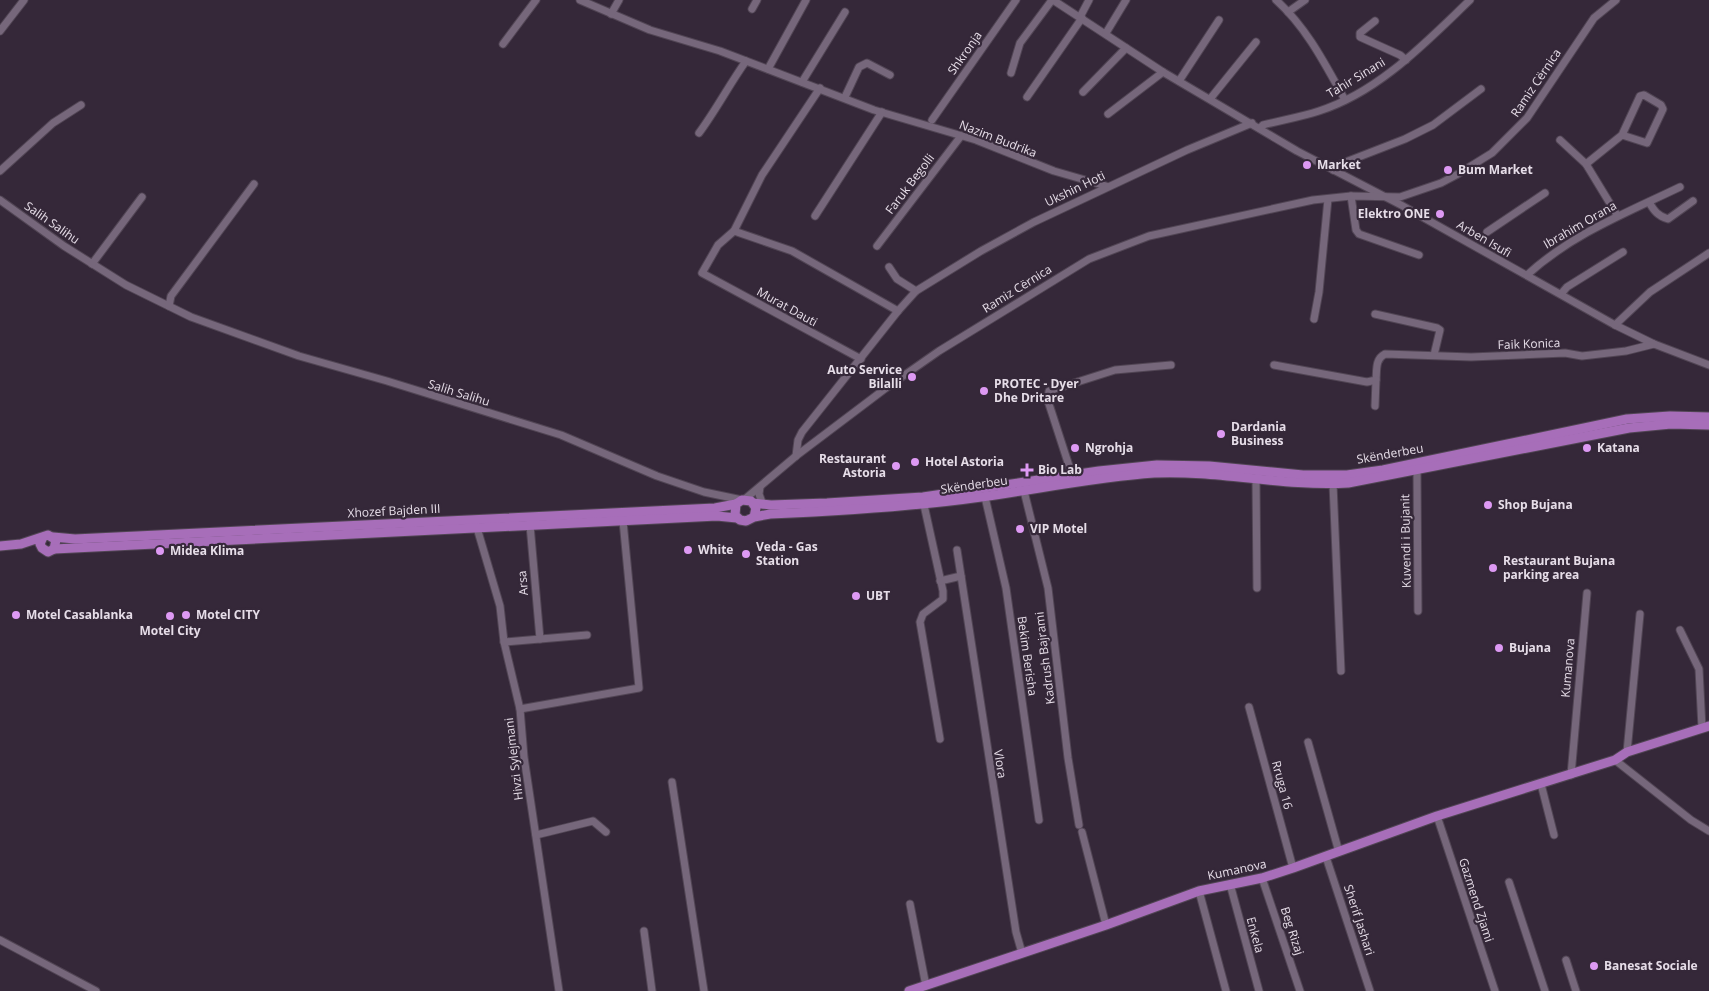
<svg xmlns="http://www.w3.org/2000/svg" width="1709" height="991" font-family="'Open Sans',sans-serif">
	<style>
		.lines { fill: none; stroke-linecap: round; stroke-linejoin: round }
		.minor-tunnel { stroke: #504353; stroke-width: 7; stroke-dasharray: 7 3.5; stroke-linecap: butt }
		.minor-casing { stroke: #514554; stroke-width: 9 }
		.major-casing { stroke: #514554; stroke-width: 11 }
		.minor { stroke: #76677b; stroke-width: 7 }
		.major { stroke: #a76eb9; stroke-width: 9 }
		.poi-dot { fill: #dd99f3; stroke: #352839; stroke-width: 2 }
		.labels { text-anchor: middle; stroke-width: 4.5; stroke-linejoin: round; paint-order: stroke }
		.street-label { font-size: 12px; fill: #e6dde8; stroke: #352839 }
		.poi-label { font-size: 12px; font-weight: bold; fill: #e6dde8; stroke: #352839; text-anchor: start }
	</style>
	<rect width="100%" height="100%" fill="#352839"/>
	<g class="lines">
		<polyline class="minor-tunnel" points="1477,240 1487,232"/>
		<defs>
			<g id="minor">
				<polyline points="580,0 650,30 720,51 874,110 976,140 1054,171 1106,186"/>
				<polyline points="1053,0 1163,72 1297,151 1401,205 1615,325 1654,344 1709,365"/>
				<path d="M1276,0C1307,28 1325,64 1345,100"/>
				<polyline points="752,9 757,0"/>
				<polyline points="1288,12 1305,0"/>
				<polyline points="611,14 619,0"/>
				<polyline points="1080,17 1089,0"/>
				<polyline points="1375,21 1360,33 1360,37 1400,55 1406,60"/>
				<polyline points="0,31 24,0"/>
				<polyline points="1106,33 1126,0"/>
				<polyline points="503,44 536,0"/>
				<polyline points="768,69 806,0"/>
				<polyline points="1011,73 1020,43 1052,0"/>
				<polyline points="1179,81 1219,20"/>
				<polyline points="802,82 845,12"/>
				<polyline points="820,88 762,175 734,231 718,245 702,273 861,359"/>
				<polyline points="1083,92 1126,48"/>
				<polyline points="845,97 859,67 867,63 890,75"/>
				<polyline points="1027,97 1082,18"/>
				<polyline points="1210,99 1256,42"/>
				<polyline points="1108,114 1163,72"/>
				<polyline points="932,120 1016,0"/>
				<path d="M1260,128L1263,125C1282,120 1301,117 1319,111C1379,92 1426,42 1470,0"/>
				<path d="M699,133C716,110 729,85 746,61"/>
				<polyline points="1560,140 1586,164 1617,215"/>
				<polyline points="1586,164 1622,135 1640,96 1644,95 1661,105 1663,109 1647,143 1622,135"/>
				<polyline points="1333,170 1338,165 1405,139 1433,125 1481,89"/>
				<polyline points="0,171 53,123 81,105"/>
				<polyline points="1351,196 1356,230 1359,234 1419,255"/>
				<polyline points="0,200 64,246 126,285 191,317 299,356 387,381 561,435 657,476 704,492 742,500"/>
				<path d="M1649,202C1654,211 1658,216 1668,219L1693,201"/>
				<polyline points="815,216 882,112"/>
				<polyline points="734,231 792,251 898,311"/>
				<polyline points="1487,232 1545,193"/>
				<polyline points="877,246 961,136"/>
				<polyline points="92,264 142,197"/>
				<polyline points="889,267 897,279 916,291"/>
				<path d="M1527,275C1572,234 1626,213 1680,187"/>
				<polyline points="1561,294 1567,287 1623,252"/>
				<polyline points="169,306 171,296 254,184"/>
				<polyline points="1375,314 1437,328 1440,330 1434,355"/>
				<polyline points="1314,319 1319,292 1328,199"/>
				<polyline points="1615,325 1650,292 1709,253"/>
				<path d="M1274,365L1367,382L1376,380C1377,370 1375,359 1385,354L1471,357L1565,353L1582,356L1626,351L1654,344"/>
				<polyline points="1375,406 1376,380"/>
				<polyline points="796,456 798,440 802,432 898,311 916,291 981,251 1034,222 1187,150 1252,123"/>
				<polyline points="1417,471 1418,611"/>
				<polyline points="1072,475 1048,401 1049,391 1115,370 1171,365"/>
				<polyline points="1256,480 1257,588"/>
				<polyline points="1333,484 1341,671"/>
				<polyline points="760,487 759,494 763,505"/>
				<polyline points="1024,491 1048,588 1068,758 1079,825"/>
				<polyline points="985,497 1006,588 1039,820"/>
				<polyline points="745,499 796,456 886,388 939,351 1089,259 1149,236 1313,200 1351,196 1400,197 1441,183 1458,174 1492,153 1527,118 1594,18 1616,0"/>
				<polyline points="924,505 943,591 943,599 923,614 920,622 940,739"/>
				<polyline points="530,525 540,639"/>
				<polyline points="477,528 500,606 504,642 520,709 524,757 559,991"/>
				<polyline points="957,550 1016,932 1022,953"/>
				<polyline points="940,581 961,576"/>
				<polyline points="1680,630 1699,669 1702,728"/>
				<polyline points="504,642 587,635"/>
				<polyline points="1249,707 1293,868"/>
				<polyline points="520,709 639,688 623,521"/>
				<polyline points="1308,742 1339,852"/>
				<polyline points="1627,752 1640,614"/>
				<polyline points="1615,760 1691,820 1709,831"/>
				<polyline points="1571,775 1587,593"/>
				<polyline points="672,782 704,991"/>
				<polyline points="1541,784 1554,835"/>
				<polyline points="1437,816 1495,991"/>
				<polyline points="1082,832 1106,925"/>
				<polyline points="536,835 593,821 606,832"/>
				<polyline points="1326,857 1370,991"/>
				<polyline points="1262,878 1300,991"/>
				<polyline points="1509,882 1545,991"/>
				<polyline points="1230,884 1259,991"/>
				<polyline points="1199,891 1226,991"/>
				<polyline points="910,904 926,986"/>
				<polyline points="644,931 652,991"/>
				<polyline points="0,940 96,991"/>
				<polyline points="1566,960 1576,991"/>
			</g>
			<g id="major">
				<polyline points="753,503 771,505 827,503 923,497 1099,471 1157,465 1209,466 1303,475 1347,475 1383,470 1627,419 1670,416 1709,417"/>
				<path d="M754,517L756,508L751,501L742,500L736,504L735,515L740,520L746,521L754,517L770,514C841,511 911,507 981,497C1039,489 1096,477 1154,473C1219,470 1283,487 1348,483L1629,428L1671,424L1709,425"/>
				<polyline points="53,537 75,539 715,508 736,504"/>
				<polyline points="0,546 21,544 48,535 56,540 54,549 48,552 42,548 40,544 43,537"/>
				<polyline points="54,549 717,516 737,518"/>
				<polyline points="909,991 1106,925 1199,891 1262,878 1293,868 1437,816 1615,760 1627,752 1709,726"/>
			</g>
		</defs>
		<use href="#minor" class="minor-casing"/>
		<use href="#major" class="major-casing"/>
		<use href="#minor" class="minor"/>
		<use href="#major" class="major"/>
	</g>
	<g class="poi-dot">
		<circle cx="1307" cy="165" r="5"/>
		<circle cx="1448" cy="170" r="5"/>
		<circle cx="1440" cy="214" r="5"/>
		<circle cx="912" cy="377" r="5"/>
		<circle cx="984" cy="391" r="5"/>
		<circle cx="1221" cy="434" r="5"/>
		<circle cx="1075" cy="448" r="5"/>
		<circle cx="1587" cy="448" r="5"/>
		<circle cx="915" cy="462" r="5"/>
		<circle cx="896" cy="466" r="5"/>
		<path d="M1024.5 462.5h5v5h5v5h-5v5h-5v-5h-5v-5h5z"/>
		<circle cx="1488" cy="505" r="5"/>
		<circle cx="1020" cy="529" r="5"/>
		<circle cx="688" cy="550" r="5"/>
		<circle cx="160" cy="551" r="5"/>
		<circle cx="746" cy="554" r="5"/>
		<circle cx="1493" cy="568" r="5"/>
		<circle cx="856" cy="596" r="5"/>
		<circle cx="16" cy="615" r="5"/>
		<circle cx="186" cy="615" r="5"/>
		<circle cx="170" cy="616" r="5"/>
		<circle cx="1499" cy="648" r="5"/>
		<circle cx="1594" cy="966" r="5"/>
	</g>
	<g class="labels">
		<g class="street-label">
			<text transform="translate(965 53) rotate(-55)" y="4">Shkronja</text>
			<text transform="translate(1356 78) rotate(-31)" y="4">Tahir Sinani</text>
			<text transform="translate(1536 83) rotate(-56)" y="4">Ramiz Cërnica</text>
			<text transform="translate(998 139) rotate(21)" y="4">Nazim Budrika</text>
			<text transform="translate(910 184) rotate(-53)" y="4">Faruk Begolli</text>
			<text transform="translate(1075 189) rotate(-26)" y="4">Ukshin Hoti</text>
			<text transform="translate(52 223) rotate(35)" y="4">Salih Salihu</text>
			<text transform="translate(1580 225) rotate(-30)" y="4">Ibrahim Orana</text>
			<text transform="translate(1484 239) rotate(30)" y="4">Arben Isufi</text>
			<text transform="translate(1017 289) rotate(-32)" y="4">Ramiz Cërnica</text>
			<text transform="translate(787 307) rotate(29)" y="4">Murat Dauti</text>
			<text transform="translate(1529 344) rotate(-2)" y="4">Faik Konica</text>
			<text transform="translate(459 393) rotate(17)" y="4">Salih Salihu</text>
			<text transform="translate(1390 454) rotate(-10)" y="4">Skënderbeu</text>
			<text transform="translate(974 485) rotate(-8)" y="4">Skënderbeu</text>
			<text transform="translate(394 511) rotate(-3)" y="4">Xhozef Bajden III</text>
			<text transform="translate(1406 541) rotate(-91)" y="4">Kuvendi i Bujanit</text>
			<text transform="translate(523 583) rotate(-95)" y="4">Arsa</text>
			<text transform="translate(1027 656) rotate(82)" y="4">Bekim Berisha</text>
			<text transform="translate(1045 658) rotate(-97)" y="4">Kadrush Bajrami</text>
			<text transform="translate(1568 668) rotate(-85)" y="4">Kumanova</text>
			<text transform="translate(514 759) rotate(-97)" y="4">Hivzi Sylejmani</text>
			<text transform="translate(1000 764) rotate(81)" y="4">Vlora</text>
			<text transform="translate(1282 785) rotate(75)" y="4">Rruga 16</text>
			<text transform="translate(1237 870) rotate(-12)" y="4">Kumanova</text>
			<text transform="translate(1476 900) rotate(72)" y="4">Gazmend Zjami</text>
			<text transform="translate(1359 920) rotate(72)" y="4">Sherif Jashari</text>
			<text transform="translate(1292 931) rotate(72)" y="4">Beg Rizaj</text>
			<text transform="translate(1255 935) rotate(75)" y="4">Enkela</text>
		</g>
		<g class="poi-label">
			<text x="1317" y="169">Market</text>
			<text x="1458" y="174">Bum Market</text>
			<text x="1430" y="218" text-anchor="end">Elektro ONE</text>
			<text x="902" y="374" text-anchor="end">Auto Service<tspan x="902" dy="14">Bilalli</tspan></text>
			<text x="994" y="388">PROTEC - Dyer<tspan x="994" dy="14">Dhe Dritare</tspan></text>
			<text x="1231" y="431">Dardania<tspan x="1231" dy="14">Business</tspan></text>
			<text x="1085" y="452">Ngrohja</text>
			<text x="1597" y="452">Katana</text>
			<text x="886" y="463" text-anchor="end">Restaurant<tspan x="886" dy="14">Astoria</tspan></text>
			<text x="925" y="466">Hotel Astoria</text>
			<text x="1038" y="474">Bio Lab</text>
			<text x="1498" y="509">Shop Bujana</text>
			<text x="1030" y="533">VIP Motel</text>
			<text x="756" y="551">Veda - Gas<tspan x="756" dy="14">Station</tspan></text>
			<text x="698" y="554">White</text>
			<text x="170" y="555">Midea Klima</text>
			<text x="1503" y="565">Restaurant Bujana<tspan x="1503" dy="14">parking area</tspan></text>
			<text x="866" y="600">UBT</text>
			<text x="26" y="619">Motel Casablanka</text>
			<text x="196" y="619">Motel CITY</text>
			<text x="170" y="635" text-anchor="middle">Motel City</text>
			<text x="1509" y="652">Bujana</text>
			<text x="1604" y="970">Banesat Sociale</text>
		</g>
	</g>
</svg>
